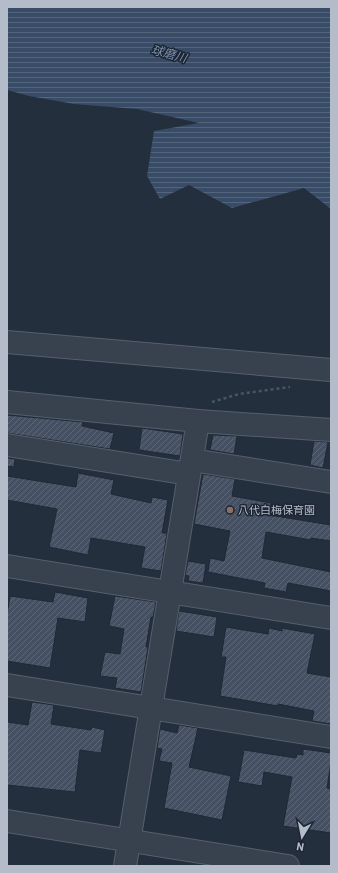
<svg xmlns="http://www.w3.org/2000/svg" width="338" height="873" font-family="Barlow,'Noto Sans JP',sans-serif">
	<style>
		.water { fill: url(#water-rules) }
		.building { fill: url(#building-hatch); stroke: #1f2835 }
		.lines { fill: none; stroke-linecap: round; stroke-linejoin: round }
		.minor-casing { stroke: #565f6c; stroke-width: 24 }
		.path { stroke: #44595c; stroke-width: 2.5; stroke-dasharray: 3 3; stroke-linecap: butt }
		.minor { stroke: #38414e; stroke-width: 22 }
		.education-dot { fill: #8d6e63; stroke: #1d2633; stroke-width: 1.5 }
		.labels { text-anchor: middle; stroke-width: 3; stroke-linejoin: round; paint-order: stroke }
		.poi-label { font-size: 11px; fill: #b4bcc9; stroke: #1d2633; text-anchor: start }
		.water-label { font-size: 12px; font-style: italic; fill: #7c92b1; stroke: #1d2633 }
	</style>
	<defs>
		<pattern id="water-rules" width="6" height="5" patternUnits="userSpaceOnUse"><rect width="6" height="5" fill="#394c67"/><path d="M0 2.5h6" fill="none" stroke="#53647b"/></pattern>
		<pattern id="building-hatch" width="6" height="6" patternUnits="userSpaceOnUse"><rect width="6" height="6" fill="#455162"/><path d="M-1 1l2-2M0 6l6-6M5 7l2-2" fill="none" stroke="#5d6877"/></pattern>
	</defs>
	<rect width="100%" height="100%" fill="#242f3e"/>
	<polygon class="water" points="7,7 331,7 331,209 304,188 232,208 189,185 160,199 147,176 154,131 199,123 137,109 74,104 29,96 7,90"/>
	<g class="building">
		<polygon points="7,415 83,422 82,426 114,433 110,449 7,433"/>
		<polygon points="142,428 183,434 180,456 139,450"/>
		<polygon points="213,435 237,436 234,454 210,450"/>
		<polygon points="314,441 328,442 323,468 310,465"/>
		<polygon points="7,458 15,459 14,467 7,466"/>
		<polygon points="78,473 114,480 111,494 151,503 152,497 168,500 162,533 167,533 161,571 141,568 145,547 91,538 88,555 49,547 57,509 7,500 7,476 76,487"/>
		<polygon points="203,474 235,479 232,496 271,503 269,515 331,525 331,541 311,538 311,540 266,532 262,558 331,572 331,591 288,583 286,592 264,588 265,583 208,572 210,558 224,561 230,531 194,524"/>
		<polygon points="188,561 206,564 203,583 188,581 189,576 185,575"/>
		<polygon points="55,592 88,598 85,622 58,618 50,668 7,661 7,615 10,596 53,602"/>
		<polygon points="115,596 156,602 153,617 151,617 146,647 148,647 141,692 115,688 117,678 100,676 105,652 120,654 124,629 109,626"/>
		<polygon points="179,611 217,617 214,637 176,631"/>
		<polygon points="226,627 268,634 269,628 282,631 282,628 315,634 307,673 331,677 331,724 312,721 314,711 278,704 278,706 220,696 226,657 221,657"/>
		<polygon points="32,702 54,705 51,724 91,730 92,727 105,730 101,753 80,750 75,792 7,785 7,722 28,725"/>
		<polygon points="179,725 198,728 189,767 231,776 222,820 164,808 172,763 159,761 162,749 157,748 160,729 177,733"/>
		<polygon points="303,749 331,753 331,762 327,788 331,789 331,833 283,826 292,777 264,772 262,786 238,782 244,750 296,758 297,754 303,755"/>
	</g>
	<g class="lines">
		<defs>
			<g id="minor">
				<polyline points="7,342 331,370"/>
				<polyline points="7,402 198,421 331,430"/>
				<polyline points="7,445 189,474"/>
				<polyline points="192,460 331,482"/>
				<polyline points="7,566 331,618"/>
				<polyline points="7,685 331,737"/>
				<polyline points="7,821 288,866"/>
				<polyline points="125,866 198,421"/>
			</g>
		</defs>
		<use href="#minor" class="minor-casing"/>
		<polyline class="path" points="212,402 239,394 290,387"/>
		<use href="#minor" class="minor"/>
	</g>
	<circle class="education-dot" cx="230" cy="510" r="4"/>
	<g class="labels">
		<g class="poi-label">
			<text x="238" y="514">八代白梅保育園</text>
		</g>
		<g class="water-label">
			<text transform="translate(169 54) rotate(15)" y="4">球磨川</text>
		</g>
	</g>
	<rect width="338" height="873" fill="none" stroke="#b4bcc9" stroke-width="16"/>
	<g transform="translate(302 837) rotate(190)" stroke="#1d2633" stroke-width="3" paint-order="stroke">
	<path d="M0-3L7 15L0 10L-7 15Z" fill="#b4bcc9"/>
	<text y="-6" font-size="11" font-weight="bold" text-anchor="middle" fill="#b4bcc9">N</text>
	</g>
</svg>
